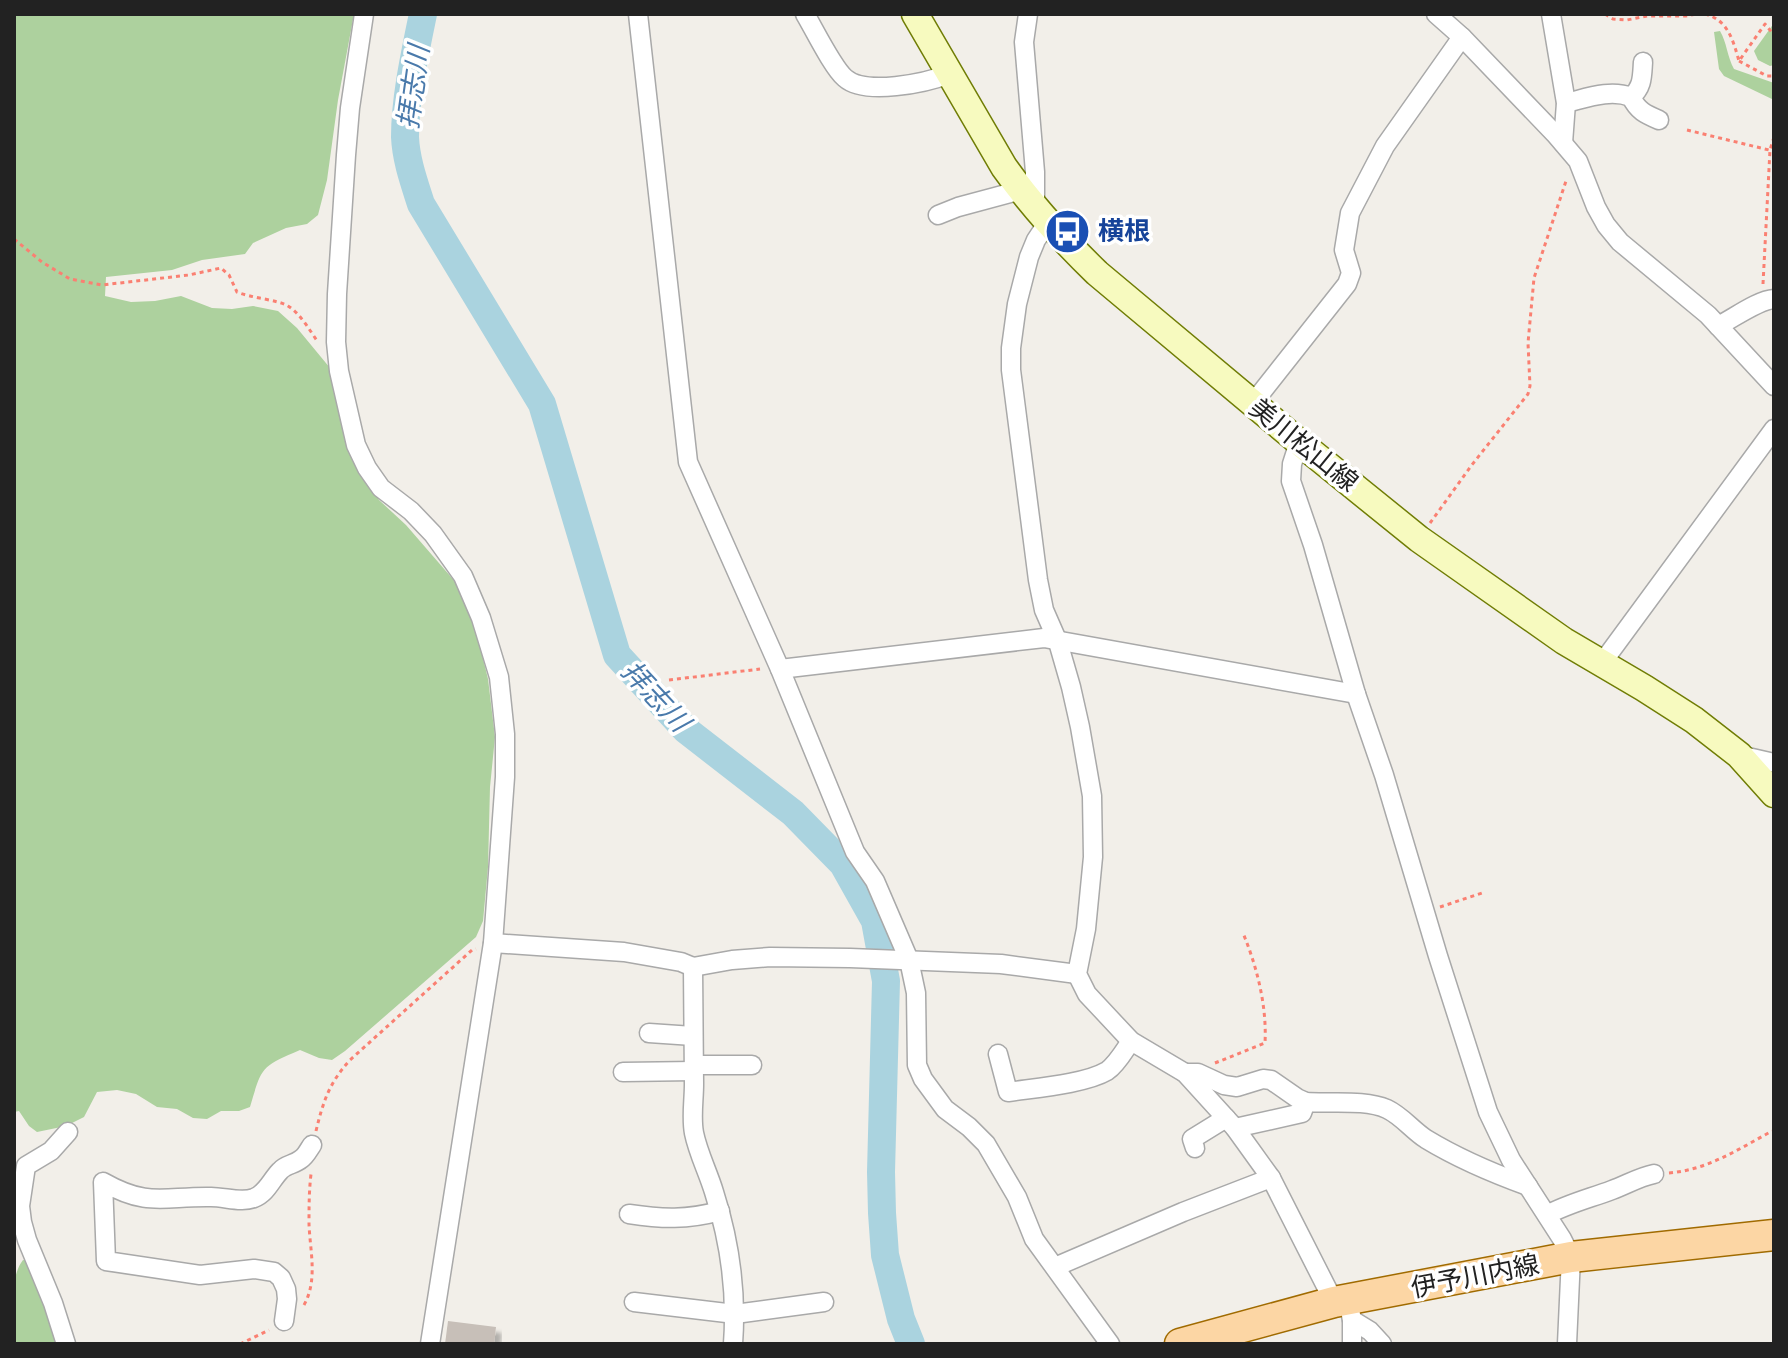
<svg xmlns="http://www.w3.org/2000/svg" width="1788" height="1358" font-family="Cabin,'Noto Sans JP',sans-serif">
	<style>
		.forest { fill: #add19e }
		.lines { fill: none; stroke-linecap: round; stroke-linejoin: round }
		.river { stroke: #aad3df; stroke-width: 28 }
		.building { fill: #c7bfb8; filter: url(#shadow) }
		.street-casing { stroke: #a9a9a9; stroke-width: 21 }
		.secondary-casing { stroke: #707d05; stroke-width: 29 }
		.primary-casing { stroke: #a06b00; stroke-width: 33 }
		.path { stroke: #fa8072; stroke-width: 3; stroke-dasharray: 4 4; stroke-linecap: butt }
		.street { stroke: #fff; stroke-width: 18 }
		.secondary { stroke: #f7fabf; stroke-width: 26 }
		.primary { stroke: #fcd6a4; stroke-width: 30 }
		.labels { text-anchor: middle; stroke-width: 7; stroke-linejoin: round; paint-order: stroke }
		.transit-label { font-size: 26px; font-weight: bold; fill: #164399; stroke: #fff; text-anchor: start }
		.street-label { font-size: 26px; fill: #222; stroke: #fff }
		.water-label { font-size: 28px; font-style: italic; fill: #4a7aab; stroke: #fff }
	</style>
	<defs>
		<filter id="shadow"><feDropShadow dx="6" dy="6" stdDeviation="2" flood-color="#0004"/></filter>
	</defs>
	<rect width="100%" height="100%" fill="#f2efe9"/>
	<g class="forest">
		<path d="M14,14H354L338,100L327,180L318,215L307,224L286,228L253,243L245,254L202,260L172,270L106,277L105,296L131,302L155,301L181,296L212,308L232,309L253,306L278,311L297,328L335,374L357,461L379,500L406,525L458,585L474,622L488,679L495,737L490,787L488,867L483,921L476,937L345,1051L332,1060L319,1058L300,1050C260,1067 262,1067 250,1107L239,1111H221L207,1119L193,1118L177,1109L157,1107L136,1094L117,1090L97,1092L84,1117L66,1126L37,1132L29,1126L19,1111L14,1112Z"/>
		<polygon points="1774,23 1774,65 1770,66 1758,60 1754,51"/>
		<path d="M1720,31C1727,43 1727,56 1734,69L1774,83V100L1724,76L1719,69L1714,32Z"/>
		<path d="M23,1260L30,1261L58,1344H14C14,1320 8,1279 23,1260Z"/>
	</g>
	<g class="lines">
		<path class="river" d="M423,14C415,53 405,98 405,137C406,160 414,182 421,204L542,404L617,655L686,730L793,813L843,864L875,921L886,981L881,1172L882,1213L885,1255L901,1319L911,1344"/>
	</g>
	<polygon class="building" points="448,1321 496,1327 494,1344 445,1344"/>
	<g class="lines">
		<defs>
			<g id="street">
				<polyline points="364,14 350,108 346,155 337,294 336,342 339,371 356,445 367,468 381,488 411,511 433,534 463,576 481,618 499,677 505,734 505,777 493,943 430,1344"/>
				<polyline points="638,14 688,462 780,669 855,852 875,881 909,960 916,993 917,1065 923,1079 945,1109 969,1127 986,1144 1017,1197 1034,1239 1110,1344"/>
				<path d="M805,14C814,29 833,68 845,78C865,96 926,83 949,74"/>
				<polyline points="1028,14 1024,42 1035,172 1035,205"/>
				<polyline points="1436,14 1462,37 1555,134 1578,161 1596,207 1606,225 1620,242 1708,315 1774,386"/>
				<polyline points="1551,14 1566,103 1563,143"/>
				<path d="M1631,97C1643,87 1642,76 1643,62"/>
				<path d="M1566,103C1587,98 1610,89 1631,97C1638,111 1645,114 1659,120"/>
				<polyline points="938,215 958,207 1021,190"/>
				<polyline points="1048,222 1036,240 1029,257 1017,304 1011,348 1011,370 1038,580 1044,610 1058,642 1071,687 1080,727 1092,796 1093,857 1086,929 1077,974 1087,994 1131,1041 1185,1073 1235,1128 1271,1178 1334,1302"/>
				<path d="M1718,326C1734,318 1758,300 1774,299"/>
				<polyline points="1253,403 1347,284 1351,273 1344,250 1350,213 1385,146 1462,37"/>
				<polyline points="1299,442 1292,464 1291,481 1313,545 1356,694 1384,775 1438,956 1488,1112 1511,1160 1562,1239 1571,1257 1567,1344"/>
				<polyline points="1602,663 1774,429"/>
				<polyline points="780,669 1044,638 1356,694"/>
				<polyline points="1739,755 1774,763"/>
				<polyline points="493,943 624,952 681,962 693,967 732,960 770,957 850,958 1001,964 1077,974"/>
				<path d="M693,967C693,1006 694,1045 694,1084C694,1101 691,1117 694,1133C698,1153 708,1172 714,1192C730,1242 737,1291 733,1344"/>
				<polyline points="649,1033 693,1036"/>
				<path d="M998,1054L1008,1092C1034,1088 1085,1084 1107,1071C1117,1064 1124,1051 1131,1041"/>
				<polyline points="694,1065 752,1065"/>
				<polyline points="623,1072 694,1071"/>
				<path d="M1185,1073H1198L1224,1085L1237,1087L1263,1079L1271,1080L1297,1098L1306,1102C1330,1104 1365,1099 1387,1109C1402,1116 1412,1130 1426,1139C1459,1159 1492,1173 1528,1186"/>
				<polyline points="1235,1128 1302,1113 1306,1102"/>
				<polyline points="1195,1148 1192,1139 1226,1118"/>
				<path d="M629,1214C662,1219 687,1220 720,1211"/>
				<path d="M1547,1215C1567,1204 1591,1198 1612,1190C1626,1185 1639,1177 1654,1174"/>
				<polyline points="1055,1267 1183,1212 1271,1178"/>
				<polyline points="1348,1300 1352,1320 1370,1331 1382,1344"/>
				<polyline points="634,1302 735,1314 824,1302"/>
				<polyline points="1352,1320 1352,1344"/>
				<path d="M284,1321L287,1299L286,1289L281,1278L274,1272L254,1269L200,1275L106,1261L103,1182C149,1208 164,1196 211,1197C225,1197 242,1203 254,1198C267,1193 271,1180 280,1171C286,1164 294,1165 301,1159C306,1156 309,1149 312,1145"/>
				<polyline points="66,1344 53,1303 27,1240 22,1222 20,1206 26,1166 51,1151 68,1132"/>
			</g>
			<path id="secondary" d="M915,14L1004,167C1031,205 1063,240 1097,273L1299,442L1419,539L1564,641L1644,688L1694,720L1739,755L1774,794"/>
			<polyline id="primary" points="1180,1344 1334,1302 1571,1257 1774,1235"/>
		</defs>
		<use href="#street" class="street-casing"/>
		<use href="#secondary" class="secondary-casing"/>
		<use href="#primary" class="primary-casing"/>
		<g class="path">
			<polyline points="1605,14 1613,19 1627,20 1647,16 1686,16 1697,14"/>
			<path d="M1705,14C1728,20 1733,40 1739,61L1765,24L1774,35"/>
			<polyline points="1739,61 1767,76 1774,76"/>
			<polyline points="1687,130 1769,150"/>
			<path d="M14,239L42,262L70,279L102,285L189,275L221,268L229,275L237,292C251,298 279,300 288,306C300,313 310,331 318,342"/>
			<polyline points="1763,284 1770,150 1774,137"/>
			<polyline points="1430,523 1471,466 1528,394 1530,386 1528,343 1534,278 1566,181"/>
			<polyline points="669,680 760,669"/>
			<polyline points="1440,907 1482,893"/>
			<path d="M1215,1063L1265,1043C1267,1006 1257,967 1243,933"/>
			<path d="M316,1131C323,1102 329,1083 350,1060L472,950L476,949"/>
			<path d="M1669,1173C1707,1170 1739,1149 1772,1131"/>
			<path d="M304,1305C318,1280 310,1251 309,1224C309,1207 309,1191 311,1174"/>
			<polyline points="240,1344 269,1330"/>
		</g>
		<use href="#street" class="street"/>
		<use href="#secondary" class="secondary"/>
		<use href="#primary" class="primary"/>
	</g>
	<defs>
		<symbol id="bus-disc" viewBox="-11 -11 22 22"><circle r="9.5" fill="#1a4fb4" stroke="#fff"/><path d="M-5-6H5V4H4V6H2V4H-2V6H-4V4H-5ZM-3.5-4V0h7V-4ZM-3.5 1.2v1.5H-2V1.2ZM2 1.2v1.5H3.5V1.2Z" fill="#fff"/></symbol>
	</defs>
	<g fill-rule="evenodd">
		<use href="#bus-disc" x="1042" y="206" width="51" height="51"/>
	</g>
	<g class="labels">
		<g class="transit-label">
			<text x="1098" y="240">横根</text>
		</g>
		<g class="street-label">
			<text transform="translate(1304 445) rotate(39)" y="9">美川松山線</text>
			<text transform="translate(1475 1276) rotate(-11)" y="9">伊予川内線</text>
		</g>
		<g class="water-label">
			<text transform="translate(413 87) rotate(-82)" y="10">拝志川</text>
			<text transform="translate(656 696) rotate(47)" y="10">拝志川</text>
		</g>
	</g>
	<rect width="1788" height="1358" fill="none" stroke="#222222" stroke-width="32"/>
</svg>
